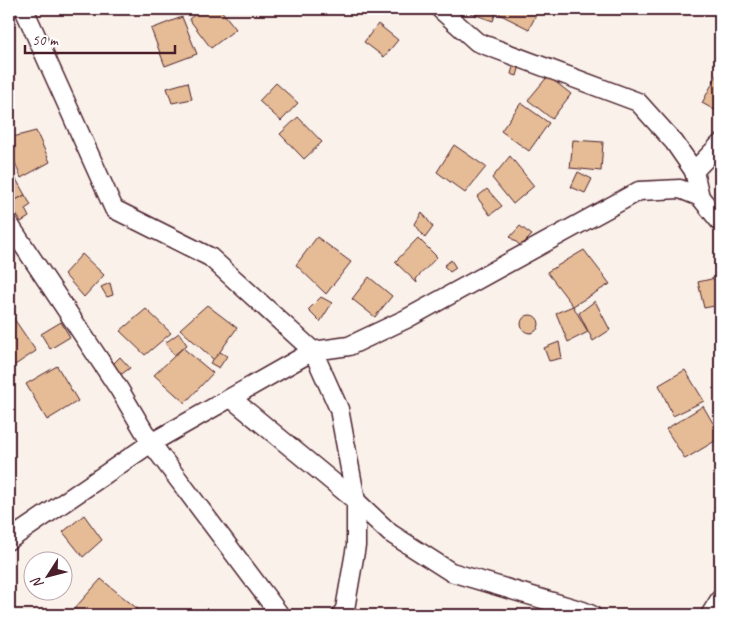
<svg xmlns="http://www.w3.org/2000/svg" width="729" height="624" font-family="Caveat,sans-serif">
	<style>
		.building { fill: #e6bc96; stroke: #4a1f2b }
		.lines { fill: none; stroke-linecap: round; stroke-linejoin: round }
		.street-casing { stroke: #4a1f2b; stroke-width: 21 }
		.street { stroke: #fff; stroke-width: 18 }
	</style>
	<rect width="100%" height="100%" fill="#faf2ea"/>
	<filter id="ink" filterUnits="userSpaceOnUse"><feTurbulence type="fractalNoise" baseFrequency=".02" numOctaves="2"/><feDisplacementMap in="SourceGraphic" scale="10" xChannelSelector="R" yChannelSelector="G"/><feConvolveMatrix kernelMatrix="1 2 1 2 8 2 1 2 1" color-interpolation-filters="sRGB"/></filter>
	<g filter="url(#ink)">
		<g class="building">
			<polygon points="202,9 220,9 236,29 211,48 189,19"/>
			<polygon points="459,9 497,9 493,21"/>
			<polygon points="502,9 539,9 529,29 499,14"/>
			<polygon points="182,17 197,54 165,66 151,29"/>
			<polygon points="378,24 398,40 384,57 364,42"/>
			<polygon points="514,63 520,65 517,76 511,74"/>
			<polygon points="718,73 720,74 720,113 702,103"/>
			<polygon points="548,76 571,94 552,119 528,100"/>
			<polygon points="188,82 192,99 172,103 167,88"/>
			<polygon points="276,83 298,103 281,121 259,101"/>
			<polygon points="521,103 549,123 529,151 501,131"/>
			<polygon points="298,117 322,142 304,159 280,134"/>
			<polygon points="36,131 50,162 21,178 9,148 9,138"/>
			<polygon points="573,140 603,142 601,171 570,168"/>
			<polygon points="454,145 486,167 465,193 437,172"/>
			<polygon points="510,156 534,186 513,204 492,178"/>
			<polygon points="578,172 592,179 585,193 571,187"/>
			<polygon points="16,179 25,195 10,203 9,183"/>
			<polygon points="487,189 502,206 490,215 477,197"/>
			<polygon points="25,195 31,205 25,209 29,217 21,222 10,203"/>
			<polygon points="422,212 433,227 425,238 415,224"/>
			<polygon points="520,226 532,235 521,246 510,237"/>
			<polygon points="317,237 351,262 326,294 296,265"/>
			<polygon points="418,238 437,257 416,279 417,283 395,262"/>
			<polygon points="584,250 610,284 573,306 547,272"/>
			<polygon points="82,254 104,275 84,297 64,274"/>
			<polygon points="451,260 456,268 450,272 444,266"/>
			<polygon points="369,277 392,296 375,317 352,299"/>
			<polygon points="720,277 720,305 704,308 698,282"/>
			<polygon points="110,283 113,295 107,297 101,287"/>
			<polygon points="321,297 332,303 320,322 308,310"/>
			<polygon points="595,301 610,330 593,341 579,313"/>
			<polygon points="207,305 237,328 214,360 180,329"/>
			<polygon points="573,306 588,332 568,342 556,313"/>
			<polygon points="146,309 171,333 145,355 120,331"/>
			<polygon points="10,313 36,351 9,369 9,314"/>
			<circle cx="530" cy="324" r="9"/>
			<polygon points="61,322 70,337 50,349 41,334"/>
			<polygon points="179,333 187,345 174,355 165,343"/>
			<polygon points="559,342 562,358 549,361 544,348"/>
			<polygon points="183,348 213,373 185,403 154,375"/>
			<polygon points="220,352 227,356 219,368 210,363"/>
			<polygon points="120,357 130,368 119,376 111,366"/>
			<polygon points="57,366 78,401 47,420 26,384"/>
			<polygon points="685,370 704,401 673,416 659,385"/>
			<polygon points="703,406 720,435 720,438 685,459 666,429"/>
			<polygon points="84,515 102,540 83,557 63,532"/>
			<polygon points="101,579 145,615 80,615 74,609"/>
		</g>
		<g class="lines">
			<defs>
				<g id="street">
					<polyline points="24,9 114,209 210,257 313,351 339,409 356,501 356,546 345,609 341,615"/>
					<polyline points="440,9 477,42 638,102 674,142 694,171"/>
					<polyline points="720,144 694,171 700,197 720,222"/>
					<polyline points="9,224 119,389 151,443 280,615"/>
					<polyline points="231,398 356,501 390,533 451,572 583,611 592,615"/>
					<polyline points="9,540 151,443 313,351 349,346 406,319 639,191 680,189 700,197"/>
					<polyline points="710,615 720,599"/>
				</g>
			</defs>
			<use href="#street" class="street-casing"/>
			<use href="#street" class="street"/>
		</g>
	</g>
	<rect width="729" height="624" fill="none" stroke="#fff" stroke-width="30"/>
	<rect x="15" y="15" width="699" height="594" fill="none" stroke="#4a1f2b" stroke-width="2" filter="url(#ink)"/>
	<g transform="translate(48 576) rotate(234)"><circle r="24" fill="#ffffff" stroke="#b7a5aa"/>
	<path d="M0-4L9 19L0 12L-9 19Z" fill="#4a1f2b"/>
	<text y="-8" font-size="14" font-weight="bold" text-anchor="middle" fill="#4a1f2b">N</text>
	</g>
	<path d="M25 45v8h150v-8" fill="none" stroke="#4a1f2b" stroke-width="2.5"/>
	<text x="32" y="45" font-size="15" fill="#4a1f2b" stroke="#ffffff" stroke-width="4" paint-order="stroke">50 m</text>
</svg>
